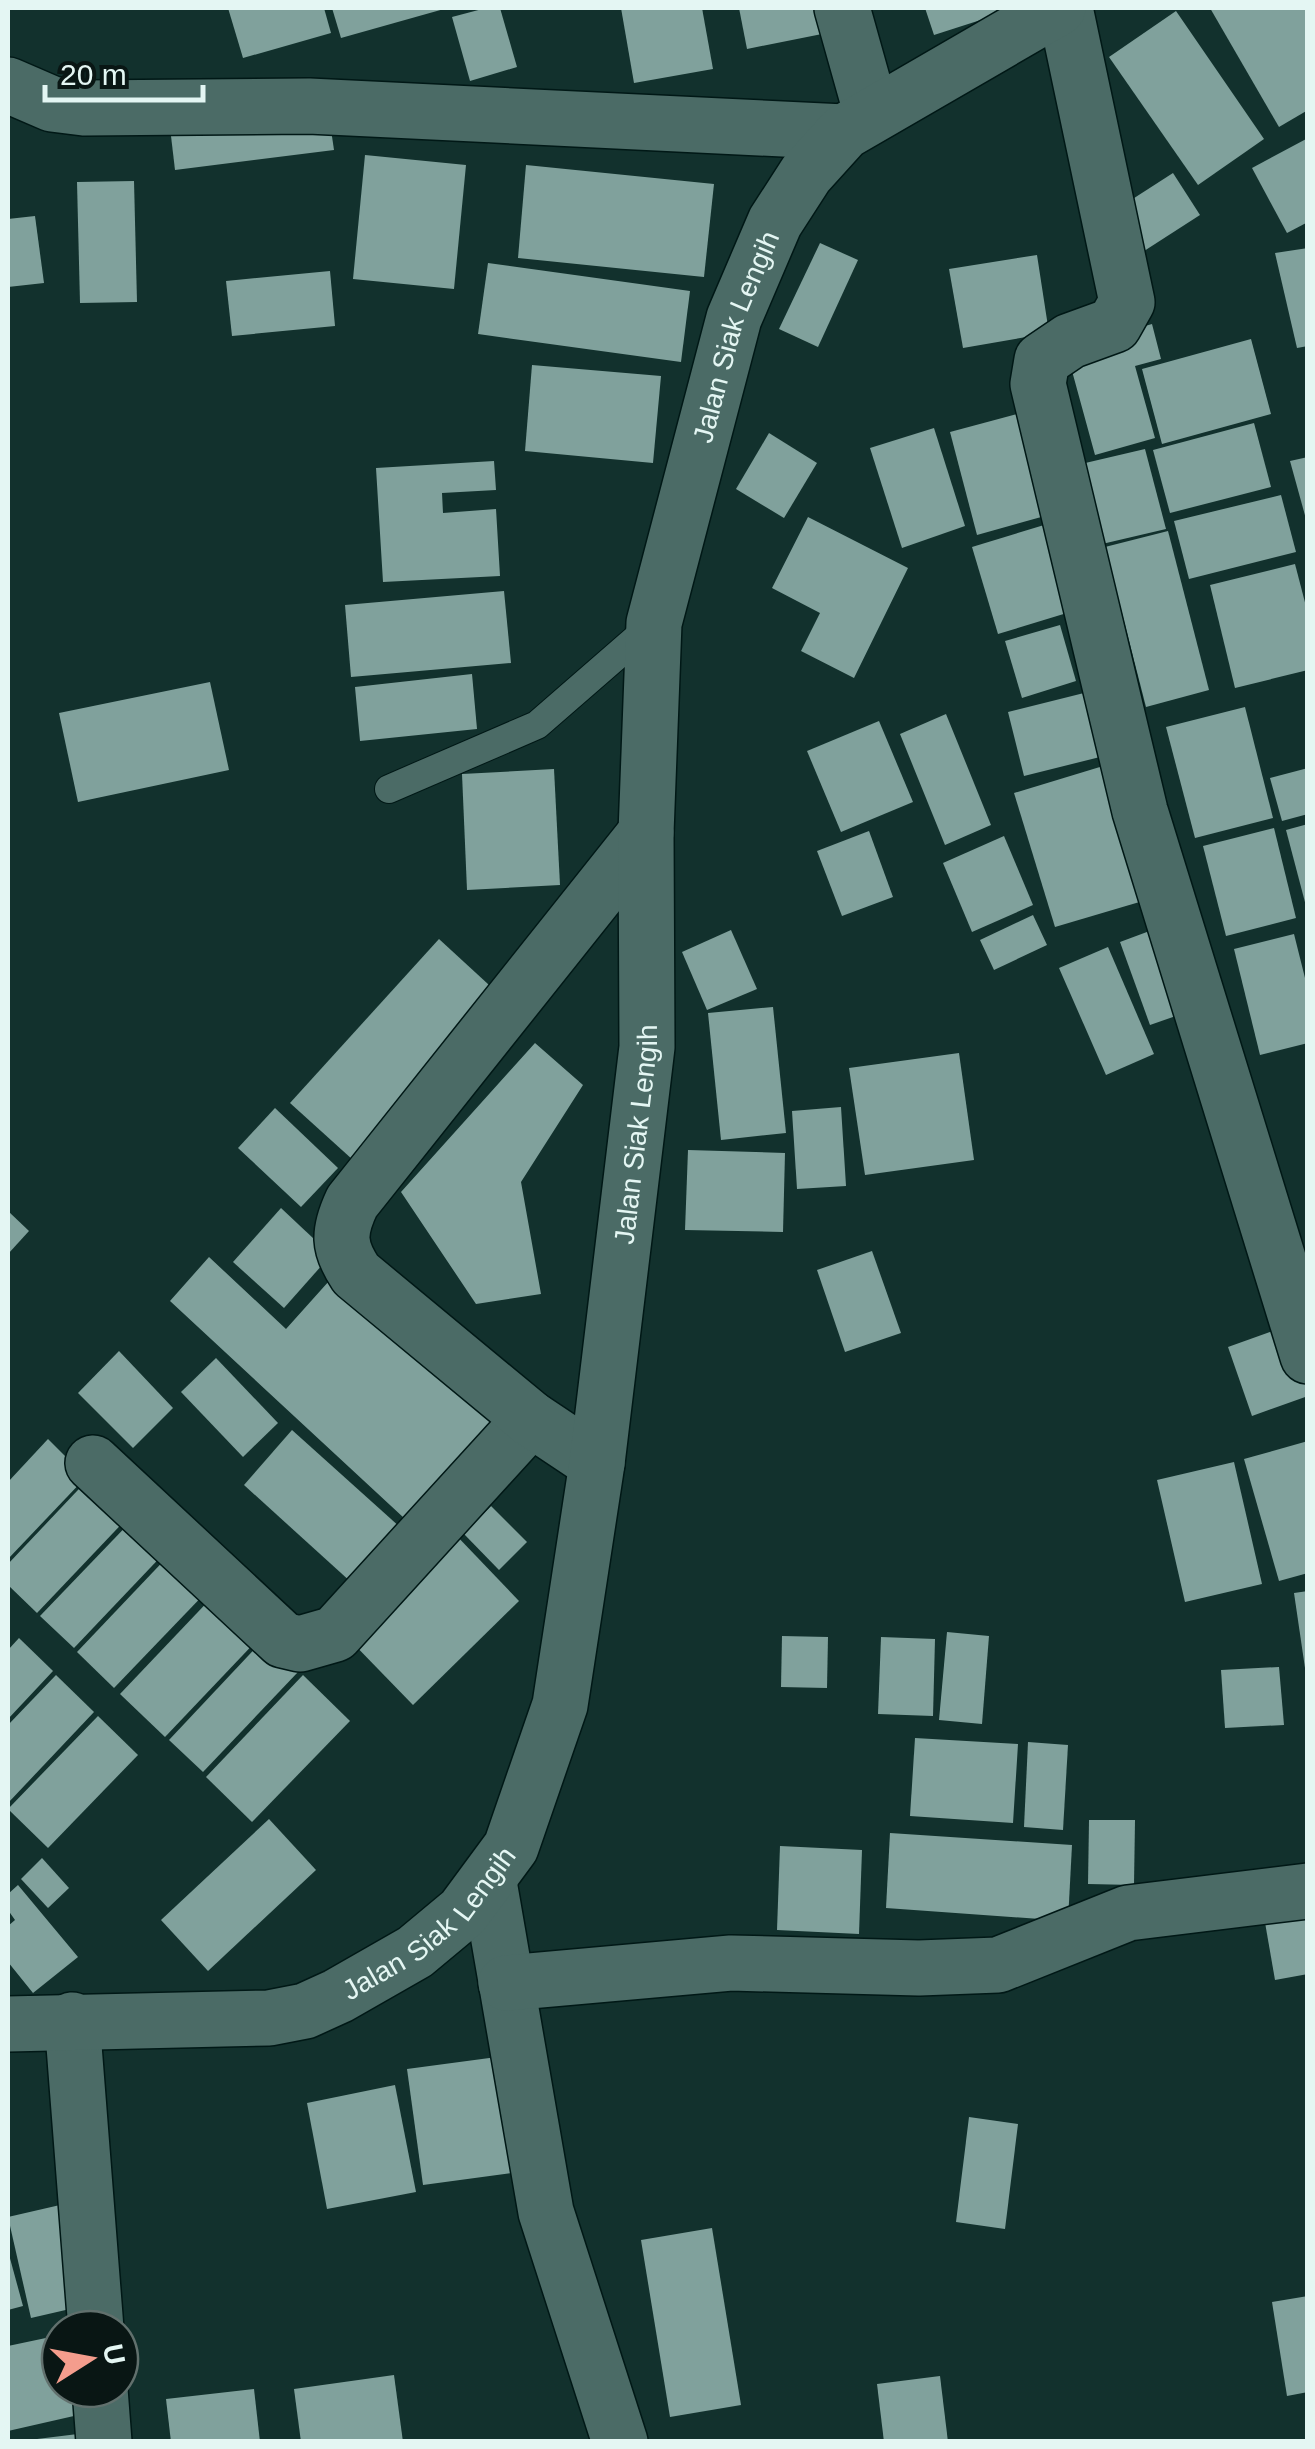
<svg xmlns="http://www.w3.org/2000/svg" width="1315" height="2449" font-family="Arial,sans-serif">
	<style>
		.building { fill: #80a19c }
		.lines { fill: none; stroke-linecap: round; stroke-linejoin: round }
		.service-casing { stroke: #001816; stroke-width: 30 }
		.minor-casing { stroke: #001816; stroke-width: 58 }
		.service { stroke: #4b6b66; stroke-width: 28 }
		.minor { stroke: #4b6b66; stroke-width: 55 }
		.labels { text-anchor: middle; stroke-width: 10; stroke-linejoin: round; paint-order: stroke }
		.street-label { font-size: 28px; fill: #e4f6f3; stroke: #091614 }
	</style>
	<rect width="100%" height="100%" fill="#12312d"/>
	<g class="building">
		<polygon points="228,8 324,8 331,33 243,58"/>
		<polygon points="332,8 444,8 444,9 341,38"/>
		<polygon points="486,8 500,8 517,67 470,81 452,17"/>
		<polygon points="621,8 702,8 713,69 634,83"/>
		<polygon points="739,8 827,8 832,32 747,49"/>
		<polygon points="925,8 1018,8 934,35"/>
		<polygon points="1210,8 1308,8 1308,110 1279,127"/>
		<polygon points="1176,11 1264,139 1198,185 1109,57"/>
		<polygon points="329,116 334,150 175,170 171,136"/>
		<polygon points="1308,138 1308,222 1287,233 1252,168"/>
		<polygon points="365,155 466,165 454,289 353,279"/>
		<polygon points="526,165 714,184 704,277 518,258"/>
		<polygon points="1173,173 1200,215 1141,253 1114,211"/>
		<polygon points="134,181 137,302 80,303 77,182"/>
		<polygon points="35,216 44,283 8,287 8,219"/>
		<polygon points="820,243 858,260 818,347 779,329"/>
		<polygon points="1308,248 1308,346 1297,348 1275,253"/>
		<polygon points="1037,255 1049,333 963,348 949,269"/>
		<polygon points="488,263 690,291 681,362 478,334"/>
		<polygon points="330,271 335,326 232,336 226,281"/>
		<polygon points="1152,324 1161,359 1135,366 1155,438 1095,455 1066,349"/>
		<polygon points="1251,339 1271,414 1162,444 1142,369"/>
		<polygon points="532,365 661,376 653,463 525,451"/>
		<polygon points="1025,412 1052,514 977,535 950,432"/>
		<polygon points="1254,423 1271,487 1170,513 1153,450"/>
		<polygon points="934,428 965,526 902,548 870,448"/>
		<polygon points="769,433 817,463 784,518 736,489"/>
		<polygon points="1145,449 1166,529 1102,544 1081,464"/>
		<polygon points="1308,457 1308,519 1306,519 1290,461"/>
		<polygon points="494,461 496,490 442,493 443,513 496,509 500,576 383,582 376,468"/>
		<polygon points="1281,495 1296,552 1189,579 1174,521"/>
		<polygon points="808,517 908,568 854,678 801,651 820,613 772,588"/>
		<polygon points="1054,522 1080,609 998,634 972,547"/>
		<polygon points="1168,531 1209,690 1146,707 1105,547"/>
		<polygon points="1295,564 1308,614 1308,670 1235,688 1210,585"/>
		<polygon points="504,591 511,663 351,677 345,605"/>
		<polygon points="1060,625 1076,681 1022,698 1005,641"/>
		<polygon points="472,674 477,729 360,741 355,687"/>
		<polygon points="210,682 229,770 78,802 59,713"/>
		<polygon points="1096,690 1112,754 1024,776 1008,712"/>
		<polygon points="1245,707 1273,818 1195,838 1166,727"/>
		<polygon points="946,714 991,825 945,845 900,734"/>
		<polygon points="879,721 913,802 841,832 807,751"/>
		<polygon points="1113,763 1153,898 1055,927 1014,793"/>
		<polygon points="1308,768 1308,814 1282,821 1270,778"/>
		<polygon points="554,769 560,885 467,890 462,774"/>
		<polygon points="1308,824 1308,906 1306,906 1286,830"/>
		<polygon points="1274,828 1296,918 1226,936 1203,846"/>
		<polygon points="869,831 893,897 842,916 817,851"/>
		<polygon points="1004,836 1033,905 972,932 943,863"/>
		<polygon points="1033,915 1047,945 994,970 980,940"/>
		<polygon points="1163,926 1193,1010 1150,1025 1120,942"/>
		<polygon points="731,930 757,989 707,1010 682,952"/>
		<polygon points="1294,934 1308,990 1308,1043 1260,1055 1234,949"/>
		<polygon points="439,939 501,996 353,1160 290,1103"/>
		<polygon points="1108,947 1154,1054 1106,1075 1059,968"/>
		<polygon points="773,1007 786,1133 721,1140 708,1013"/>
		<polygon points="535,1043 583,1085 521,1182 541,1294 476,1304 401,1192"/>
		<polygon points="959,1053 974,1160 865,1175 849,1068"/>
		<polygon points="841,1107 846,1186 797,1189 792,1111"/>
		<polygon points="275,1108 338,1168 301,1207 238,1148"/>
		<polygon points="688,1150 785,1153 783,1232 685,1230"/>
		<polygon points="281,1208 331,1255 284,1308 233,1262"/>
		<polygon points="8,1211 29,1231 8,1254"/>
		<polygon points="872,1251 901,1333 845,1352 817,1270"/>
		<polygon points="209,1257 286,1329 338,1271 495,1418 404,1518 170,1301"/>
		<polygon points="1289,1325 1308,1380 1308,1396 1252,1416 1228,1347"/>
		<polygon points="119,1351 173,1408 133,1448 78,1393"/>
		<polygon points="216,1358 278,1423 243,1457 181,1392"/>
		<polygon points="292,1430 401,1528 352,1583 244,1485"/>
		<polygon points="48,1439 86,1477 8,1559 8,1482"/>
		<polygon points="1308,1441 1308,1573 1279,1581 1244,1459"/>
		<polygon points="1234,1462 1262,1584 1185,1602 1157,1480"/>
		<polygon points="94,1473 133,1512 37,1613 8,1585 8,1564"/>
		<polygon points="491,1506 527,1542 499,1570 464,1534"/>
		<polygon points="137,1515 170,1547 74,1648 40,1616"/>
		<polygon points="453,1532 519,1601 413,1705 346,1636"/>
		<polygon points="173,1551 211,1587 114,1688 77,1652"/>
		<polygon points="1308,1591 1308,1668 1305,1668 1294,1593"/>
		<polygon points="216,1593 261,1636 165,1737 120,1694"/>
		<polygon points="947,1632 989,1636 982,1724 939,1720"/>
		<polygon points="782,1636 828,1637 827,1688 781,1687"/>
		<polygon points="881,1637 935,1639 933,1716 878,1714"/>
		<polygon points="19,1638 53,1671 8,1719 8,1650"/>
		<polygon points="264,1639 298,1672 203,1772 169,1740"/>
		<polygon points="1279,1667 1284,1725 1225,1728 1221,1670"/>
		<polygon points="56,1675 94,1712 8,1803 8,1725"/>
		<polygon points="303,1675 350,1721 252,1822 206,1777"/>
		<polygon points="98,1716 138,1755 48,1848 8,1809"/>
		<polygon points="915,1738 1018,1744 1013,1823 910,1816"/>
		<polygon points="1028,1742 1068,1745 1063,1830 1024,1827"/>
		<polygon points="269,1819 316,1870 208,1971 161,1920"/>
		<polygon points="1089,1820 1135,1820 1134,1885 1088,1884"/>
		<polygon points="890,1833 1072,1845 1068,1921 886,1908"/>
		<polygon points="780,1846 862,1850 859,1934 777,1930"/>
		<polygon points="42,1858 69,1888 48,1908 21,1879"/>
		<polygon points="18,1885 78,1957 33,1993 8,1962 8,1926 15,1920 8,1910 8,1894"/>
		<polygon points="1308,1904 1308,1974 1275,1980 1263,1911"/>
		<polygon points="512,2055 527,2171 423,2185 407,2069"/>
		<polygon points="395,2085 416,2192 327,2209 307,2103"/>
		<polygon points="969,2117 1018,2124 1005,2229 956,2222"/>
		<polygon points="60,2205 83,2306 31,2318 8,2217"/>
		<polygon points="712,2228 741,2405 670,2417 641,2240"/>
		<polygon points="8,2251 23,2306 8,2310"/>
		<polygon points="1308,2296 1308,2392 1287,2396 1272,2302"/>
		<polygon points="60,2335 60,2389 82,2389 87,2413 8,2431 8,2346"/>
		<polygon points="394,2375 403,2442 301,2442 294,2389"/>
		<polygon points="940,2376 948,2442 884,2442 877,2384"/>
		<polygon points="254,2389 260,2442 171,2442 166,2399"/>
		<polygon points="86,2433 87,2442 37,2442 37,2439"/>
	</g>
	<g class="lines">
		<defs>
			<polyline id="service" points="389,789 537,725 652,625"/>
			<g id="minor">
				<polyline points="842,8 872,115"/>
				<polyline points="1065,8 1127,302 1114,325 1070,341 1042,360 1038,384 1140,811 1308,1356"/>
				<polyline points="8,85 52,104 84,108 309,106 844,132"/>
				<polyline points="93,1463 283,1640 300,1644 335,1634 531,1419"/>
				<path d="M597,1463L531,1419L356,1274C338,1247 338,1232 352,1202L646,833"/>
				<polyline points="489,1882 546,2212 620,2442"/>
				<polyline points="506,1983 731,1963 919,1968 998,1965 1128,1913 1308,1891"/>
				<polyline points="72,2020 96,2329"/>
				<path id="s1" d="M8,2024L269,2018L305,2011L338,1996L415,1952L463,1912L511,1847L560,1705L597,1463L647,1047L646,833L654,623L734,318L775,222L806,174L844,132L1058,8"/>
				<polyline points="100,2389 104,2442"/>
			</g>
		</defs>
		<use href="#service" class="service-casing"/>
		<use href="#minor" class="minor-casing"/>
		<use href="#service" class="service"/>
		<use href="#minor" class="minor"/>
	</g>
	<g class="labels">
		<g class="street-label">
			<text dy="10" stroke="none"><textPath href="#s1" startOffset="2102">Jalan Siak Lengih</textPath></text>
			<text dy="10" stroke="none"><textPath href="#s1" startOffset="1292">Jalan Siak Lengih</textPath></text>
			<text dy="10" stroke="none"><textPath href="#s1" startOffset="452">Jalan Siak Lengih</textPath></text>
		</g>
	</g>
	<rect width="1315" height="2449" fill="none" stroke="#e4f6f3" stroke-width="20"/>
	<g transform="translate(90 2359) rotate(79)"><circle r="48" fill="#091614" stroke="#61706d" stroke-width="2.5"/>
	<path d="M0-8L18 38L0 25L-18 38Z" fill="#f49d8d"/>
	<text y="-15" font-size="28" font-weight="bold" text-anchor="middle" fill="#e4f6f3">U</text>
	</g>
	<path d="M45 85v15h158v-15" fill="none" stroke="#e4f6f3" stroke-width="5"/>
	<text x="60" y="85" font-size="30" fill="#e4f6f3" stroke="#091614" stroke-width="8" paint-order="stroke">20 m</text>
</svg>
